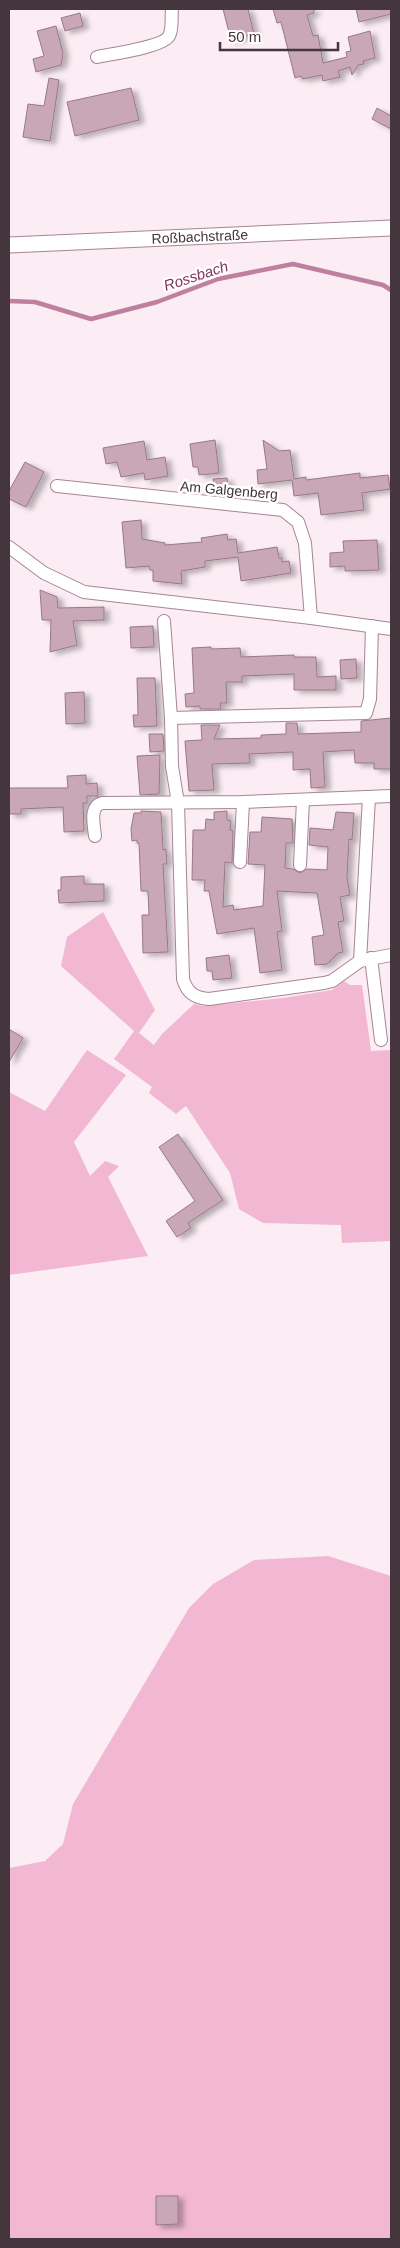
<svg xmlns="http://www.w3.org/2000/svg" width="400" height="2248" font-family="Helvetica,sans-serif">
	<style>
		.green { fill: #f1b7d3 }
		.lines { fill: none; stroke-linecap: round; stroke-linejoin: round }
		.stream { stroke: #bf7f9f; stroke-width: 4.5 }
		.building { fill: #c9a7b7; stroke: #987887; filter: url(#shadow) }
		.minor-casing { stroke: #a58594; stroke-width: 14 }
		.tertiary-casing { stroke: #a58594; stroke-width: 17 }
		.minor { stroke: #fff; stroke-width: 12 }
		.tertiary { stroke: #fff; stroke-width: 15 }
		.labels { text-anchor: middle; stroke-width: 5; stroke-linejoin: round; paint-order: stroke }
		.street-label { font-size: 14px; fill: #44363c; stroke: #fff }
		.water-label { font-size: 15px; font-style: italic; fill: #82335f; stroke: #fff }
	</style>
	<defs>
		<filter id="shadow"><feDropShadow dx="5.5" dy="3" stdDeviation="2.5" flood-color="#0004"/></filter>
	</defs>
	<rect width="100%" height="100%" fill="#fbedf3"/>
	<g class="green">
		<polygon points="103,912 155,1010 139,1033 154,1045 162,1034 194,1004 203,1006 283,998 332,990 344,981 350,985 362,985 371,1051 391,1050 391,1241 342,1243 341,1225 263,1223 239,1209 230,1173 186,1106 176,1114 149,1093 152,1087 114,1059 134,1031 61,966 67,937"/>
		<polygon points="87,1050 126,1075 74,1142 90,1176 105,1161 119,1166 108,1177 148,1256 9,1275 9,1092 45,1111"/>
		<polygon points="328,1556 391,1576 391,2239 9,2239 9,1868 45,1861 63,1844 73,1804 189,1608 213,1584 254,1560"/>
	</g>
	<g class="lines">
		<polyline class="stream" points="9,301 35,302 91,319 157,302 218,279 293,264 383,285 391,290"/>
	</g>
	<g class="building">
		<polygon points="223,9 248,9 254,34 231,40"/>
		<polygon points="273,9 314,9 314,13 307,15 313,36 318,35 323,63 347,57 346,52 351,51 348,37 370,31 375,58 363,61 364,64 358,65 352,75 350,67 338,71 340,77 323,81 322,75 303,79 301,76 295,78 281,22 277,23"/>
		<polygon points="356,9 391,9 391,14 359,22"/>
		<polygon points="80,13 83,26 65,31 61,18"/>
		<polygon points="56,26 63,53 61,65 36,72 33,59 44,56 37,31"/>
		<polygon points="49,78 59,80 50,141 23,137 28,104 44,106"/>
		<polygon points="131,88 139,120 75,136 67,102"/>
		<polygon points="377,108 391,116 391,129 372,119"/>
		<polygon points="215,440 219,473 199,475 198,467 193,467 190,444"/>
		<polygon points="263,440 279,451 290,450 294,479 306,477 306,480 360,473 360,478 388,475 390,489 362,493 364,510 321,515 318,493 294,496 292,480 258,484 257,470 267,469"/>
		<polygon points="144,441 147,460 165,457 168,476 145,480 144,473 121,477 117,462 106,464 103,448"/>
		<polygon points="25,462 44,472 26,507 9,499 9,491"/>
		<polygon points="227,478 229,493 215,495 213,479"/>
		<polygon points="141,520 142,539 165,543 165,545 202,542 201,538 227,534 228,540 236,539 238,553 277,547 279,558 282,558 282,562 289,561 291,573 241,581 238,557 205,561 205,567 181,571 182,584 153,581 153,570 150,570 149,566 126,568 122,522"/>
		<polygon points="377,540 379,570 345,571 345,566 330,567 330,553 344,552 343,541"/>
		<polygon points="40,590 57,597 58,608 104,607 104,620 73,621 77,645 50,652 51,620 42,620"/>
		<polygon points="153,626 154,647 131,648 130,627"/>
		<polygon points="211,647 211,649 240,648 241,657 294,655 294,657 316,657 317,677 336,676 336,690 294,690 294,674 242,676 242,682 226,682 227,703 220,703 221,709 200,709 200,706 186,707 185,694 194,693 192,648"/>
		<polygon points="356,659 357,678 341,679 340,660"/>
		<polygon points="137,678 155,678 157,726 134,727 133,715 138,715"/>
		<polygon points="84,692 85,723 66,724 65,693"/>
		<polygon points="391,718 391,769 374,769 374,763 355,763 354,750 323,752 325,787 311,788 310,769 293,770 293,752 249,754 250,763 212,764 214,790 189,791 185,741 202,740 201,725 220,725 214,739 261,738 261,735 286,734 286,723 297,723 298,734 361,732 361,721"/>
		<polygon points="149,734 163,734 164,751 150,752"/>
		<polygon points="160,755 159,794 140,795 137,756"/>
		<polygon points="86,775 86,784 97,783 98,796 87,796 87,803 83,803 84,831 64,832 63,807 21,809 21,814 9,814 9,788 68,788 67,776"/>
		<polygon points="141,811 161,812 163,850 166,849 167,864 163,864 168,952 143,953 142,915 149,915 148,891 141,891 139,843 137,843 137,840 132,841 131,829 134,813 141,813"/>
		<polygon points="227,811 227,820 231,821 230,830 233,831 232,863 225,862 223,907 233,905 234,910 263,906 265,865 248,864 250,832 261,832 262,817 292,819 293,843 286,843 285,868 293,869 300,873 307,869 327,870 328,847 309,845 310,828 333,830 336,812 354,813 352,840 349,839 347,877 350,895 340,897 344,921 338,922 343,952 338,953 327,964 315,965 312,937 324,935 317,893 277,891 282,931 277,932 282,970 260,973 254,928 217,934 209,891 204,891 205,880 192,880 193,830 205,830 206,819 214,820 214,812"/>
		<polygon points="84,876 84,884 104,884 104,901 59,903 58,890 61,890 61,877"/>
		<polygon points="229,955 232,978 213,980 212,971 207,971 206,958"/>
		<polygon points="9,1029 23,1038 9,1062"/>
		<polygon points="178,1134 223,1200 188,1223 191,1228 177,1237 166,1221 195,1201 159,1147"/>
		<polygon points="156,2196 178,2196 178,2224 156,2225"/>
	</g>
	<g class="lines">
		<defs>
			<g id="minor">
				<path d="M97,57C111,54 163,47 169,36C173,29 171,17 172,9"/>
				<polyline points="57,486 283,510 298,522 305,543 311,618"/>
				<polyline points="9,547 44,573 84,592 311,618 391,629"/>
				<path d="M164,621L171,718L172,766L178,803L183,979C187,993 195,998 209,999L324,983L332,981L360,961L391,955"/>
				<polyline points="171,718 366,713 370,699 372,626"/>
				<path d="M95,836C94,825 89,806 102,803L243,802L391,796"/>
				<polyline points="240,862 243,802"/>
				<polyline points="300,865 303,800"/>
				<polyline points="371,958 381,1040"/>
				<polyline points="360,961 369,797"/>
			</g>
			<g id="tertiary">
				<path id="s1" d="M9,245L391,228"/>
			</g>
		</defs>
		<use href="#minor" class="minor-casing"/>
		<use href="#tertiary" class="tertiary-casing"/>
		<use href="#minor" class="minor"/>
		<use href="#tertiary" class="tertiary"/>
	</g>
	<g class="labels">
		<g class="street-label">
			<text dy="5" stroke="none"><textPath href="#s1" startOffset="191">Roßbachstraße</textPath></text>
			<text transform="translate(229 490) rotate(5)" y="5">Am Galgenberg</text>
		</g>
		<g class="water-label">
			<text transform="translate(196 276) rotate(-18)" y="5">Rossbach</text>
		</g>
	</g>
	<rect width="400" height="2248" fill="none" stroke="#44363c" stroke-width="20"/>
	<path d="M220 42v8h118v-8" fill="none" stroke="#44363c" stroke-width="2.5"/>
	<text x="228" y="42" font-size="15" fill="#44363c" stroke="#ffffff" stroke-width="4" paint-order="stroke">50 m</text>
</svg>
